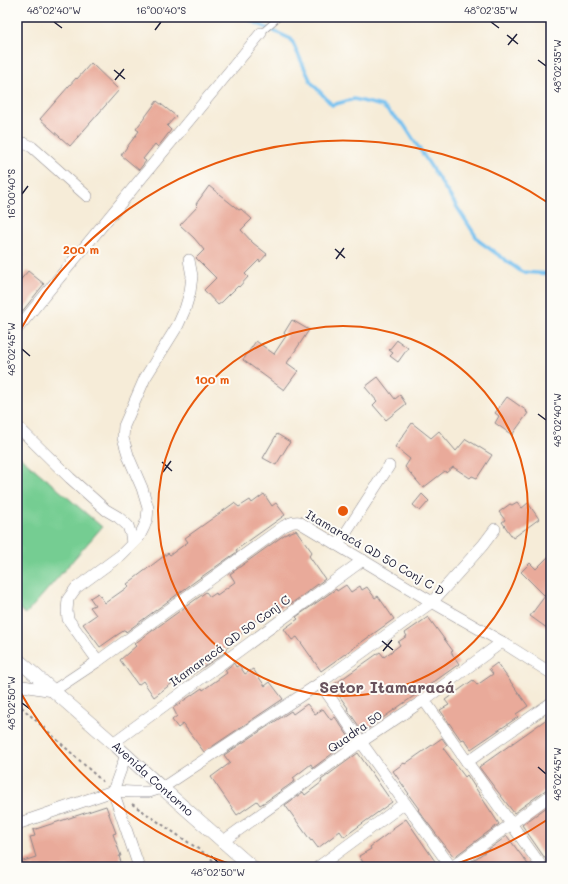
<svg xmlns="http://www.w3.org/2000/svg" width="568" height="884" font-family="Mali,sans-serif">
	<style>
		.green { fill: #75cd92; stroke: #4c7866 }
		.lines { fill: none; stroke-linecap: round; stroke-linejoin: round }
		.stream { stroke: #76c1f0; stroke-width: 3.5 }
		.building { fill: #e9aa9a }
		.service-casing { stroke: #8c878a; stroke-width: 7 }
		.minor-casing { stroke: #8c878a; stroke-width: 12 }
		.tertiary-casing { stroke: #8c878a; stroke-width: 14 }
		.path { stroke: #8c878a; stroke-width: 2; stroke-dasharray: 3 3; stroke-linecap: butt }
		.service { stroke: #fff; stroke-width: 5.5 }
		.minor { stroke: #fff; stroke-width: 11 }
		.tertiary { stroke: #fff; stroke-width: 13 }
		.ticks { fill: none; stroke: #22223b; stroke-width: 1.5 }
		.ring { fill: none; stroke: #e8590c; stroke-width: 2 }
		.labels { text-anchor: middle; stroke-width: 4; stroke-linejoin: round; paint-order: stroke }
		.street-label { font-size: 12px; fill: #22223b; stroke: #fdfcf7 }
		.district-label { font-size: 16px; font-weight: bold; fill: #68525c; stroke: #fdfcf7 }
		.centre { fill: #e8590c; stroke: #fdfcf7; stroke-width: 2 }
		.ring-label { font-size: 12px; text-anchor: middle; font-weight: bold; fill: #e8590c; stroke: #fdfcf7; stroke-width: 4; stroke-linejoin: round; paint-order: stroke }
		.neatline { fill: none; stroke: #22223b; stroke-width: 1.5 }
		.ticks-label { font-size: 10px; text-anchor: middle; fill: #22223b }
	</style>
	<rect width="100%" height="100%" fill="#fdfcf7"/>
	<filter id="ink" filterUnits="userSpaceOnUse"><feTurbulence type="fractalNoise" baseFrequency=".025" numOctaves="2"/><feDisplacementMap in="SourceGraphic" scale="8" xChannelSelector="R" yChannelSelector="G"/><feConvolveMatrix kernelMatrix="1 2 1 2 8 2 1 2 1" color-interpolation-filters="sRGB"/></filter>
	<filter id="wash" filterUnits="userSpaceOnUse"><feTurbulence type="fractalNoise" baseFrequency=".012" numOctaves="4" result="noise"/><feDisplacementMap in="SourceGraphic" scale="16" xChannelSelector="R" yChannelSelector="G"/><feGaussianBlur stdDeviation="0.9" result="paint"/><feColorMatrix in="noise" values="0 0 0 0 0 0 0 0 0 0 0 0 0 0 0 0 0 1.4 0 .05"/><feComposite in="paint" operator="in"/></filter>
	<g filter="url(#wash)">
		<rect width="100%" height="100%" fill="#f6ecd8"/>
		<polygon class="green" points="17,454 102,527 26,614 17,607"/>
		<g class="lines">
			<polyline class="stream" points="243,17 291,39 311,82 332,105 354,99 382,106 404,125 479,241 522,272 551,274"/>
		</g>
		<g id="blocks">
			<g class="building">
				<polygon points="91,63 119,90 70,146 40,119 76,78 77,79"/>
				<polygon points="157,101 176,116 167,126 171,130 158,147 155,144 143,159 146,161 139,170 121,155 139,131 136,129"/>
				<polygon points="209,186 239,210 241,209 252,219 241,230 253,243 267,254 260,262 259,260 245,274 248,277 239,287 238,286 222,302 218,305 204,290 216,278 196,258 204,250 194,238 180,225 198,206 196,204"/>
				<polygon points="28,271 44,284 17,318 17,284"/>
				<polygon points="292,320 309,330 287,363 298,371 284,390 243,360 256,341 274,354 286,336 284,333"/>
				<polygon points="397,340 408,348 398,362 390,356 393,353 389,350"/>
				<polygon points="378,377 395,399 400,395 406,404 386,420 373,405 377,401 365,387"/>
				<polygon points="507,397 527,411 526,412 528,413 512,435 495,423 499,416 495,413"/>
				<polygon points="412,423 431,438 439,431 456,451 466,439 492,455 477,478 472,476 470,478 453,467 446,473 445,471 423,488 405,467 410,459 395,447"/>
				<polygon points="277,434 290,442 276,465 263,458"/>
				<polygon points="264,494 272,506 276,503 285,515 236,550 237,552 197,580 126,632 125,630 117,635 100,647 83,624 96,615 90,607 95,605 90,598 98,593 105,603 129,586 127,584 168,553 170,555 188,542 185,538 234,503 239,507 250,500 252,503"/>
				<polygon points="422,494 429,501 420,511 413,505"/>
				<polygon points="517,502 522,508 528,503 539,519 513,538 502,522 505,520 499,512 510,504 512,505"/>
				<polygon points="296,530 312,552 309,556 325,579 288,606 287,604 275,612 272,608 248,626 250,628 238,636 240,639 225,649 226,652 187,678 184,674 154,697 143,681 138,685 120,660 136,646 134,644 206,592 210,597 216,593 217,595 235,582 230,574 284,535"/>
				<polygon points="551,554 551,631 530,616 545,596 521,572 530,563 536,569"/>
				<polygon points="346,585 351,592 360,586 362,590 367,587 375,598 378,596 394,619 321,671 297,637 292,640 284,629 298,619 296,617 336,589 337,591"/>
				<polygon points="428,617 453,651 451,652 459,664 363,732 347,709 348,708 332,686 380,652 384,657 400,645 398,642 407,636 405,633"/>
				<polygon points="234,663 236,667 239,665 245,674 253,669 265,686 270,682 283,699 204,752 183,724 178,728 172,720 177,716 173,708 202,688 203,690 227,673 225,670"/>
				<polygon points="497,663 528,706 516,714 518,717 471,749 464,739 461,740 440,710 449,705 445,700 473,680 477,685 493,674 489,669"/>
				<polygon points="307,704 315,714 323,709 331,720 335,717 351,740 313,768 311,764 293,778 295,781 265,802 260,805 257,801 237,815 211,777 230,763 224,755 291,711 293,714"/>
				<polygon points="551,716 551,788 547,789 514,813 479,767"/>
				<polygon points="442,738 447,745 443,748 465,777 467,775 499,824 454,857 439,838 418,810 419,809 408,794 409,794 393,771 404,763 405,764"/>
				<polygon points="358,753 392,802 344,837 340,831 318,848 312,840 311,841 285,805 303,792 305,795 322,782 321,780"/>
				<polygon points="551,804 551,867 522,825"/>
				<polygon points="106,806 116,833 113,834 121,856 119,856 122,865 115,867 17,867 17,863 36,857 30,837 35,836 33,830"/>
				<polygon points="406,819 439,867 366,867 359,856 371,849 370,847 394,829 393,828"/>
				<polygon points="507,836 530,867 464,867"/>
			</g>
		</g>
	</g>
	<g filter="url(#ink)">
		<use href="#blocks" fill-opacity="0" stroke="#8c878a" stroke-width="1"/>
		<g class="lines">
			<defs>
				<polyline id="service" points="261,33 279,17"/>
				<g id="minor">
					<polyline points="17,145 24,143 32,147 87,196"/>
					<polyline points="17,329 261,33"/>
					<polyline points="17,426 70,478 106,510 118,517 125,523 128,526 131,535 132,544"/>
					<polyline points="338,545 389,466"/>
					<polyline points="98,661 68,619 67,611 68,599 76,588 121,555 139,537 144,527 147,519 148,508 142,488 129,458 123,438 124,426 145,378 178,325 185,309 190,292 192,276 189,260"/>
					<polyline points="320,683 361,742 451,867"/>
					<path d="M17,685L53,691L98,661L284,526C289,524 293,521 299,522L432,602L502,642L551,673"/>
					<polyline points="424,700 467,762 542,867"/>
					<polyline points="113,743 363,560"/>
					<polyline points="467,762 551,703"/>
					<polyline points="113,791 139,867"/>
					<polyline points="113,791 126,755"/>
					<polyline points="17,824 113,791 133,792 149,792 162,788 320,683 432,602 483,545 495,529"/>
					<polyline points="222,842 361,742 424,700 502,642"/>
					<polyline points="318,867 405,803"/>
					<polyline points="452,867 551,795"/>
				</g>
				<g id="tertiary">
					<path id="s1" d="M17,659L113,743L162,788L252,867"/>
				</g>
			</defs>
			<use href="#service" class="service-casing"/>
			<use href="#minor" class="minor-casing"/>
			<use href="#tertiary" class="tertiary-casing"/>
			<g class="path">
				<polyline points="17,703 103,782"/>
				<polyline points="132,804 207,855 220,867"/>
			</g>
			<use href="#service" class="service"/>
			<use href="#minor" class="minor"/>
			<use href="#tertiary" class="tertiary"/>
		</g>
	</g>
	<path class="ticks" d="M54,22L62,28M491,22L499,28M155,30L161,22M507,35L518,44M508,45L517,34M538,60L546,66M114,70L125,79M115,80L124,69M22,194L28,186M335,249L345,258M336,259L344,248M22,349L30,356M538,414L546,420M162,462L172,471M163,472L171,461M382,641L393,650M383,651L392,640M22,703L30,709M538,767L546,774M211,856L218,862"/>
	<g class="ring">
		<circle cx="343" cy="511" r="185"/>
		<path d="M550 818A370 370 0 0 1 445 867M241 867A370 370 0 0 1 18 688M18 334A370 370 0 0 1 550 204"/>
	</g>
	<g class="labels">
		<g class="street-label">
			<text transform="translate(375 553) rotate(30)" y="4">Itamaracá QD 50 Conj C D</text>
			<text transform="translate(230 641) rotate(-36)" y="4">Itamaracá QD 50 Conj C</text>
			<text transform="translate(355 732) rotate(-35)" y="4">Quadra 50</text>
			<text dy="4" stroke="none"><textPath href="#s1" startOffset="181">Avenida Contorno</textPath></text>
		</g>
		<g class="district-label">
			<text x="387" y="693">Setor Itamaracá</text>
		</g>
	</g>
	<circle cx="343" cy="511" r="6" class="centre"/>
	<g class="ring-label">
		<text x="81" y="254">200 m</text>
		<text x="212" y="384">100 m</text>
	</g>
	<rect width="568" height="884" fill="none" stroke="#fdfcf7" stroke-width="44"/>
	<rect x="22" y="22" width="524" height="840" class="neatline"/>
	<g class="ticks-label">
		<text x="54" y="14">48°02'40"W</text>
		<text x="161" y="14">16°00'40"S</text>
		<text x="491" y="14">48°02'35"W</text>
		<text transform="translate(557 66) rotate(-90)" y="4">48°02'35"W</text>
		<text transform="translate(11 194) rotate(-90)" y="4">16°00'40"S</text>
		<text transform="translate(11 349) rotate(-90)" y="4">48°02'45"W</text>
		<text transform="translate(557 420) rotate(-90)" y="4">48°02'40"W</text>
		<text transform="translate(11 703) rotate(-90)" y="4">48°02'50"W</text>
		<text transform="translate(557 774) rotate(-90)" y="4">48°02'45"W</text>
		<text x="218" y="876">48°02'50"W</text>
	</g>
</svg>
